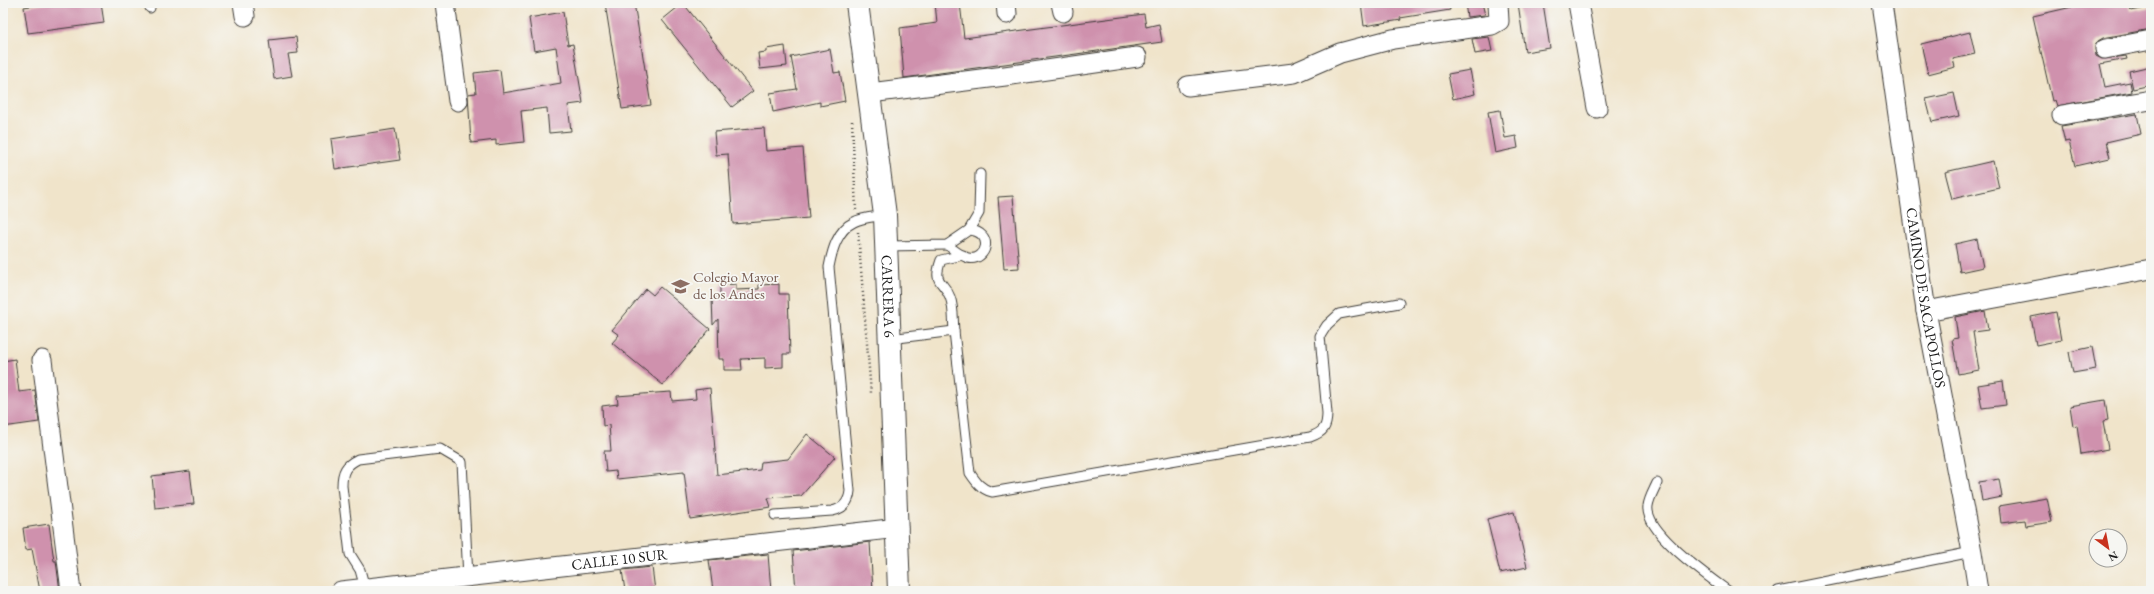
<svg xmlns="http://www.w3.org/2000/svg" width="2154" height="594" font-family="'EB Garamond',serif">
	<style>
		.building { fill: #cf91ad }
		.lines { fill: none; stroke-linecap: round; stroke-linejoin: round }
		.service-casing { stroke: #3c3a36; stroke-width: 11 }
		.minor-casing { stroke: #3c3a36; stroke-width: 21 }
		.secondary-casing { stroke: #3c3a36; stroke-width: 24 }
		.path { stroke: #3c3a36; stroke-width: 2.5; stroke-dasharray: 1 3; stroke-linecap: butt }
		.service { stroke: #fff; stroke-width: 9 }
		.minor { stroke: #fff; stroke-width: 19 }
		.secondary { stroke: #fff; stroke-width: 22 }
		.labels { text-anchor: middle; stroke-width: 3.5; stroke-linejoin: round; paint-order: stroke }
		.education-label { font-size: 15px; fill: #785e54; stroke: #f6f6f2; text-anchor: start }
		.street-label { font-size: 15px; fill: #1c1c1c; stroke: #f6f6f2 }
	</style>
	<rect width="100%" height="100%" fill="#f6f6f2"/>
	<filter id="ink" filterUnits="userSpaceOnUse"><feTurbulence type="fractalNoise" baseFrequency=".025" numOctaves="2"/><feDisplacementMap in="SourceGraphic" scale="8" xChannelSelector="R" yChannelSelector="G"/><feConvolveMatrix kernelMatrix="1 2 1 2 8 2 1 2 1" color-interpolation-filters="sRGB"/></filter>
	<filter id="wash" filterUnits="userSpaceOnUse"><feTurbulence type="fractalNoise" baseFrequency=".012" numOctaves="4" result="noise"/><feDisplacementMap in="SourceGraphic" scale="16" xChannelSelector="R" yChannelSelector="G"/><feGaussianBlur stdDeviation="0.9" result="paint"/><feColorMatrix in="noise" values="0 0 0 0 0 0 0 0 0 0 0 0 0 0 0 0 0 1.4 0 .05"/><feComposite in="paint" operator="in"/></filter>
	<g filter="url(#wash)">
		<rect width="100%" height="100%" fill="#f0e4ca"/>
		<g id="blocks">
			<g class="building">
				<polygon points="49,3 101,3 104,23 28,33 24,7"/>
				<polygon points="605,3 634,3 651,105 622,109"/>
				<polygon points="683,3 753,91 732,107 662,20"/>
				<polygon points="935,3 960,3 964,38 1144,14 1146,27 1159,24 1162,42 904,78 900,28 937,23"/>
				<polygon points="1361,3 1449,3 1450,10 1400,18 1401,20 1364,26"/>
				<polygon points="1465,3 1482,3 1485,15 1467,17"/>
				<polygon points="1518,3 1543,3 1550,48 1525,52"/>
				<polygon points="2089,3 2129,3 2131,11 2151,7 2151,29 2103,38 2098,41 2095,46 2096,56 2102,59 2126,56 2127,59 2100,64 2105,87 2130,82 2132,92 2057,106 2055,100 2052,101 2033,16"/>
				<polygon points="563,12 568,45 573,44 583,103 568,105 571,131 549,133 547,108 521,111 524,142 496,145 496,140 471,143 468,94 476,93 474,73 500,70 503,93 561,83 556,47 534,51 529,18"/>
				<polygon points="1970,32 1975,54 1953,59 1955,67 1928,74 1921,44"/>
				<polygon points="296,37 298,53 288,54 292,76 274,79 269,40"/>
				<polygon points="1489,37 1492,51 1475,54 1472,39"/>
				<polygon points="785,46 787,66 760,69 758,53 766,52 766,49"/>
				<polygon points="830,49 834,73 840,72 845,101 820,106 820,102 773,112 770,93 797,89 791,57"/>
				<polygon points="2151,66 2151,85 2133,89 2129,71"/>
				<polygon points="1470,70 1475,94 1453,99 1448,74"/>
				<polygon points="1954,93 1959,116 1932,122 1926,99"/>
				<polygon points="1500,110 1505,138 1516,136 1518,148 1495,153 1488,112"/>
				<polygon points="2137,114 2141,134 2106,142 2110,158 2075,166 2069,141 2065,142 2061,126"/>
				<polygon points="764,128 766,151 803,148 809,218 733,224 728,154 716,155 714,132"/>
				<polygon points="395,129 400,160 335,169 331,139"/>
				<polygon points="1993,161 1999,188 1952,199 1945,172"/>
				<polygon points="1013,196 1019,268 1004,269 998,197"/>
				<polygon points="1977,239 1983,267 1960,272 1955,244"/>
				<polygon points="736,284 736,290 759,289 759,285 779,284 779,294 788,294 790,354 783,354 783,367 765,368 765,358 741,359 742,370 724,370 724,359 719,359 718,319 713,325 712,298 720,298 720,285"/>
				<polygon points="660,287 710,329 663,385 612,343 619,335 612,330 646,289 653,295"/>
				<polygon points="1985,311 1988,330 1973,332 1979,370 1958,374 1952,339 1958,338 1955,317"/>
				<polygon points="2056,312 2061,340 2036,345 2031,317"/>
				<polygon points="2092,347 2096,369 2073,373 2069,352"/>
				<polygon points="15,359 19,392 35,390 39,422 3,427 3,361"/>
				<polygon points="2003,381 2006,405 1982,408 1978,385"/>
				<polygon points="710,388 717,475 760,470 761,462 788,459 807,434 835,457 801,496 768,498 771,507 690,519 684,472 617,479 616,471 606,472 604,451 611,451 609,425 603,426 602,406 618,404 617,396 656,393 671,392 672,401 696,399 695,390"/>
				<polygon points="2105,400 2108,420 2103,421 2108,449 2081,454 2077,425 2073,426 2070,406"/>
				<polygon points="190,471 194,504 155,508 152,476"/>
				<polygon points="1999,479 2002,497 1982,501 1979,482"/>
				<polygon points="2047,498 2052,522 2026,526 2025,520 2001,523 1999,506"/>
				<polygon points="1514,512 1527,567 1500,573 1487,519"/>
				<polygon points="49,524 54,561 56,561 60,591 40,591 32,549 26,550 23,528"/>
				<polygon points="870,542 873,591 796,591 793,551"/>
				<polygon points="768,554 771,591 713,591 709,560"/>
				<polygon points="652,567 655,591 625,591 622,570"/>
			</g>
		</g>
	</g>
	<g filter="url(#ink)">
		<use href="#blocks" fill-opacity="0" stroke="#3c3a36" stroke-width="1"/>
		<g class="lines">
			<defs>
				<g id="service">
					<polyline points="149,3 150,8"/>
					<path d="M947,245C953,249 961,256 968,258C987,262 995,232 969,230"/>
					<polyline points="886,246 947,245 969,230 979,213 980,174"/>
					<path d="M954,331C953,321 954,307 950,297C944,280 932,285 941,260L963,255"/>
					<path d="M890,339L954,331L970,473C976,482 981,489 992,492L1310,437C1324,432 1327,427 1327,413L1320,336L1327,325L1339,314L1399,303"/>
					<path d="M1657,483C1654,490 1649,498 1648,506C1644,532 1709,577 1728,591"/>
					<path d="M775,515L832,511C843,509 849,502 850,491L829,267C832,251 837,230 854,222C862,217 875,217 885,215"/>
					<path d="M365,588L360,570L350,554L342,486C342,471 346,465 358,459L440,449L462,462L468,577"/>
					<polyline points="1778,591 1972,552"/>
				</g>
				<g id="minor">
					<polyline points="243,3 245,16"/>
					<polyline points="445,3 458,101"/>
					<polyline points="1006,3 1007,14"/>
					<polyline points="1061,3 1063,12"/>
					<polyline points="1578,3 1597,108"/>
					<path id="s1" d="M1882,3L1926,311L1972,552L1978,591"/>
					<polyline points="2105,49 2151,40"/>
					<polyline points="1188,86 1294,73 1340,53 1393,39 1492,25 1499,21 1498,3"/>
					<polyline points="870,93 1005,76 1137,57"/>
					<polyline points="2062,115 2151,100"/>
					<polyline points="1926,311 2151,269"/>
					<polyline points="42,360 71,591"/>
					<path id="s2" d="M341,591L898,528"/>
				</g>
				<g id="secondary">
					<path id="s3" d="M857,3L885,215L899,591"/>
				</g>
			</defs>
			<use href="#service" class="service-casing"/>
			<use href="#minor" class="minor-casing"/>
			<use href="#secondary" class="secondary-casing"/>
			<g class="path">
				<polyline points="852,121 856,210"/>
				<polyline points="858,232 871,393"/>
			</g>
			<use href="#service" class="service"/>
			<use href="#minor" class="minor"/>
			<use href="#secondary" class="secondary"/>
		</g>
	</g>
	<defs>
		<symbol id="school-bare" viewBox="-9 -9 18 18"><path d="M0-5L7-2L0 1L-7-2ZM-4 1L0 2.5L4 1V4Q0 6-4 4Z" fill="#8d6e63" stroke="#f6f6f2" stroke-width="2.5" paint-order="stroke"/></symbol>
	</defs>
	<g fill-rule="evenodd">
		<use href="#school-bare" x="668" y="274" width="25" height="25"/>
	</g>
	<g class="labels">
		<g class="education-label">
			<text x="693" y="282">Colegio Mayor<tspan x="693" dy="17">de los Andes</tspan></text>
		</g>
		<g class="street-label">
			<text dy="5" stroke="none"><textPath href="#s3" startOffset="295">CARRERA 6</textPath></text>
			<text dy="5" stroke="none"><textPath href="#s1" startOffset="298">CAMINO DE SACAPOLLOS</textPath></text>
			<text dy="5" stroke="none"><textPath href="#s2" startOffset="280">CALLE 10 SUR</textPath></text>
		</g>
	</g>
	<rect width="2154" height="594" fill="none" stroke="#f6f6f2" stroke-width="16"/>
	<g transform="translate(2108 548) rotate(148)"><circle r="19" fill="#f6f6f2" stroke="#9f9f9c"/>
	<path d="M0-3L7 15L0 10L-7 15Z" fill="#c8321e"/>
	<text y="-6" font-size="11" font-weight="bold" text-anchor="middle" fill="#1c1c1c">N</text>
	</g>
</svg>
